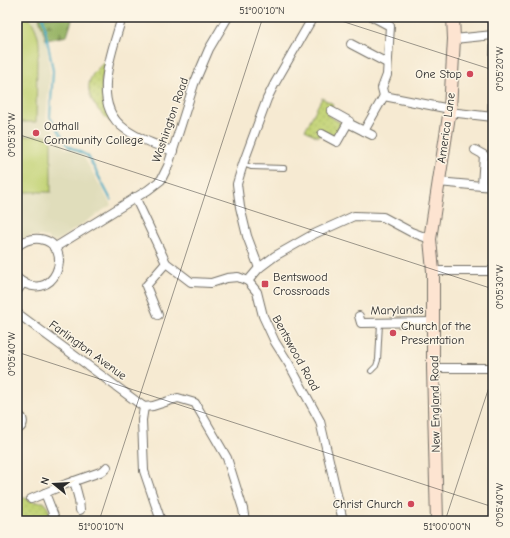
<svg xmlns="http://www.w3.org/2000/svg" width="510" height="538" font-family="'Comic Neue',sans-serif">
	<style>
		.built { fill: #e0ddbb }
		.grass { fill: url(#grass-dots); stroke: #767f50 }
		.forest { fill: url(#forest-firs); stroke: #627049 }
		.garden { fill: #c2d376; stroke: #767f50 }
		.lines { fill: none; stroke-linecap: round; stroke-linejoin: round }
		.stream { stroke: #43a9c3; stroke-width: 2 }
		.lane-casing { stroke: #726e65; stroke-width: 6 }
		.street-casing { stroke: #726e65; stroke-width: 10 }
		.secondary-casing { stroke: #726e65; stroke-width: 14 }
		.lane { stroke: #fff; stroke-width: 4 }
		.street { stroke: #fff; stroke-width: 8 }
		.secondary { stroke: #fde4d1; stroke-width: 12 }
		.ticks { fill: none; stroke: #2b2b2b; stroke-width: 1; stroke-opacity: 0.45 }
		.poi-dot { fill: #d1495b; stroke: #fcf5e5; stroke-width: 1.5 }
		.labels { text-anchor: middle; stroke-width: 3; stroke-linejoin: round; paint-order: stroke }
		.poi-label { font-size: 12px; fill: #2b2b2b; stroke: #fcf5e5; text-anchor: start }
		.street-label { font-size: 12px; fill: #2b2b2b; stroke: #fcf5e5 }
		.neatline { fill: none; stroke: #2b2b2b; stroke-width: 1.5 }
		.ticks-label { font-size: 10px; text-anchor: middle; fill: #2b2b2b }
	</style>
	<defs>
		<pattern id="grass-dots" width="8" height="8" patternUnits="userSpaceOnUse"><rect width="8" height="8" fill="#c2d376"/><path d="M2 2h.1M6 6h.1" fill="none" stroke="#a7b566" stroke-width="1.8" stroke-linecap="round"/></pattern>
		<pattern id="forest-firs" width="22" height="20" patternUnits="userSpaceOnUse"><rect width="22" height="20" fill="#99b567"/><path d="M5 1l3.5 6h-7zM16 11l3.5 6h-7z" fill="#7d9355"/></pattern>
	</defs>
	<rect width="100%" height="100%" fill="#fcf5e5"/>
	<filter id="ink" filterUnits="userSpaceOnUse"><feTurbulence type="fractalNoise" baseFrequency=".025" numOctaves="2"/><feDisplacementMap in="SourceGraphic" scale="8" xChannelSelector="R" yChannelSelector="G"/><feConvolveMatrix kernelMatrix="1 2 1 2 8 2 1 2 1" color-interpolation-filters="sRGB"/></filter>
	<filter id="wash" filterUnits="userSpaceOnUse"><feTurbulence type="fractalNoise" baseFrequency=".012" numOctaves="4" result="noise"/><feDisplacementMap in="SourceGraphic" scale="16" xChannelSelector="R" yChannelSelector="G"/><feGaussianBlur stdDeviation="0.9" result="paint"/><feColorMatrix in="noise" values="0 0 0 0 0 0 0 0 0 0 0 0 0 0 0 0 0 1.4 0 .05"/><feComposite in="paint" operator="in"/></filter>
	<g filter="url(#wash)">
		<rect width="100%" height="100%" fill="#f6ead2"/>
		<polygon class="built" points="17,17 39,17 46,40 50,75 46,118 65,148 83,156 111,205 55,242 43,236 31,236 17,241"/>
		<g class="grass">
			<path d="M107,60L102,79V97L112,121L111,122C97,111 81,92 93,74C97,69 102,64 107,60Z"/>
			<polygon points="322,98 333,104 327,115 341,123 334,137 322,131 318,137 305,130"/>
			<polygon points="25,498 34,502 44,502 49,510 50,521 17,521 17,499"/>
		</g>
		<polygon class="forest" points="39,17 73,17 67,36 46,40"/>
		<g class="garden">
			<path d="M17,17H28C38,28 42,46 37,60L36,122H17Z"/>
			<rect x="17" y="136" width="34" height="56"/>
		</g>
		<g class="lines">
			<polyline class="stream" points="43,17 53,71 50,117 68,146 88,156 111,200"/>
		</g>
	</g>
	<g filter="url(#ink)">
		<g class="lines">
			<defs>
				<g id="lane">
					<polyline points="490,116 493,35"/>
					<polyline points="243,164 251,167 284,168"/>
					<polyline points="371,371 376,366 378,360 380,323"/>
				</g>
				<g id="street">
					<path d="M122,17C113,50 89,104 125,129C139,139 156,145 173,151"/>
					<polyline points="373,17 390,26 387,75 382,88 384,96"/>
					<polyline points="454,39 493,35"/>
					<polyline points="351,44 387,63"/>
					<polyline points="384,96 450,109"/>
					<polyline points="449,112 493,117"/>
					<polyline points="348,123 372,135"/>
					<polyline points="364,131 384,96"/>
					<polyline points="322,134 337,142 349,121 331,111"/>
					<polyline points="475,150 484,155 482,186"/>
					<polyline points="438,182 493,187"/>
					<polyline points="135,197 166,263 191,282 211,283 227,278 238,277 248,281"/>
					<path d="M17,247C23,241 31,238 40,239C78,245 53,309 17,278"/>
					<polyline points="54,248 148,190 161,180 168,166 194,84 209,49 228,17"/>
					<polyline points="259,268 247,236 240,207 237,184 243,164 267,99 275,83 313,17"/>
					<polyline points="433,271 493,271"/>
					<polyline points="248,281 257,292 263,316 275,342 289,364 320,421 343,521"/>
					<polyline points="248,281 259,268 275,256 312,235 354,216 383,217 411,232 430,239"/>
					<polyline points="17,291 23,283"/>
					<polyline points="17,313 144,407 153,406 178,398 195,403 227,458 243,509 245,521"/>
					<polyline points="158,315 146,286 166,263"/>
					<polyline points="359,316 361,323 433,322"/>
					<polyline points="433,368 493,368"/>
					<polyline points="144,407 142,420 144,471 161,521"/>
					<path d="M17,414L22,418C24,423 22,428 17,429"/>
					<polyline points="74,481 79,500 80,510"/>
					<polyline points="45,493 54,516 54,521"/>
					<polyline points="31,499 66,484 103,471 107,467"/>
				</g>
				<polyline id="secondary" points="437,521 433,368 433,271 430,239 450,109 454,39 453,17"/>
			</defs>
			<use href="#lane" class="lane-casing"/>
			<use href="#street" class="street-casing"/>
			<use href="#secondary" class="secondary-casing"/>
			<use href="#lane" class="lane"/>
			<use href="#street" class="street"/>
			<use href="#secondary" class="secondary"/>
		</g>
	</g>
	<path class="ticks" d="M329,17L493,70M17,134L493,289M17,352L493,507M99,521L263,17M445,521L493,375"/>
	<g class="poi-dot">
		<circle cx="470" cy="74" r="4"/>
		<circle cx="36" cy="133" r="4"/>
		<rect x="261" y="280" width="8" height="8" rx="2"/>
		<circle cx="393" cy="333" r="4"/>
		<circle cx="411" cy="504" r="4"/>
	</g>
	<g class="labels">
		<g class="poi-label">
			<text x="462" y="78" text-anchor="end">One Stop</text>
			<text x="44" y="130">Oathall<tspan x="44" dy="14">Community College</tspan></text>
			<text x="273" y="281">Bentswood<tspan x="273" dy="14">Crossroads</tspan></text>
			<text x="401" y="330">Church of the<tspan x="401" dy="14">Presentation</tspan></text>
			<text x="403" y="508" text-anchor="end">Christ Church</text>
		</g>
		<g class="street-label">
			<text transform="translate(170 120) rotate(-71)" y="4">Washington Road</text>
			<text transform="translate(446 128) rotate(-82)" y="4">America Lane</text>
			<text transform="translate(397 310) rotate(-1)" y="4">Marylands</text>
			<text transform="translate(88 350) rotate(36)" y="4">Farlington Avenue</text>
			<text transform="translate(296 353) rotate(61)" y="4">Bentswood Road</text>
			<text transform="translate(435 404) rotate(-91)" y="4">New England Road</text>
		</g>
	</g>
	<rect width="510" height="538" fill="none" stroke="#fcf5e5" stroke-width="44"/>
	<g transform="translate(54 484) rotate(288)" stroke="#fcf5e5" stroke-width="3" paint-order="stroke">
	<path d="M0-3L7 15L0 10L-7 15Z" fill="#2b2b2b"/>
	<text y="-6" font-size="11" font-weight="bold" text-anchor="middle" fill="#2b2b2b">N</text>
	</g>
	<rect x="22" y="22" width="466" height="494" class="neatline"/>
	<g class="ticks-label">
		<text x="262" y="14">51°00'10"N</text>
		<text transform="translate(499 69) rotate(-90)" y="4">0°05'20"W</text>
		<text transform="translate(11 135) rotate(-90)" y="4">0°05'30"W</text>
		<text transform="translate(499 287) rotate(-90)" y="4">0°05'30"W</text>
		<text transform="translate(11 354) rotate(-90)" y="4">0°05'40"W</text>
		<text transform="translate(499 505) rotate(-90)" y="4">0°05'40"W</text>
		<text x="101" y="530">51°00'10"N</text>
		<text x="447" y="530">51°00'00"N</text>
	</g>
</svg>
